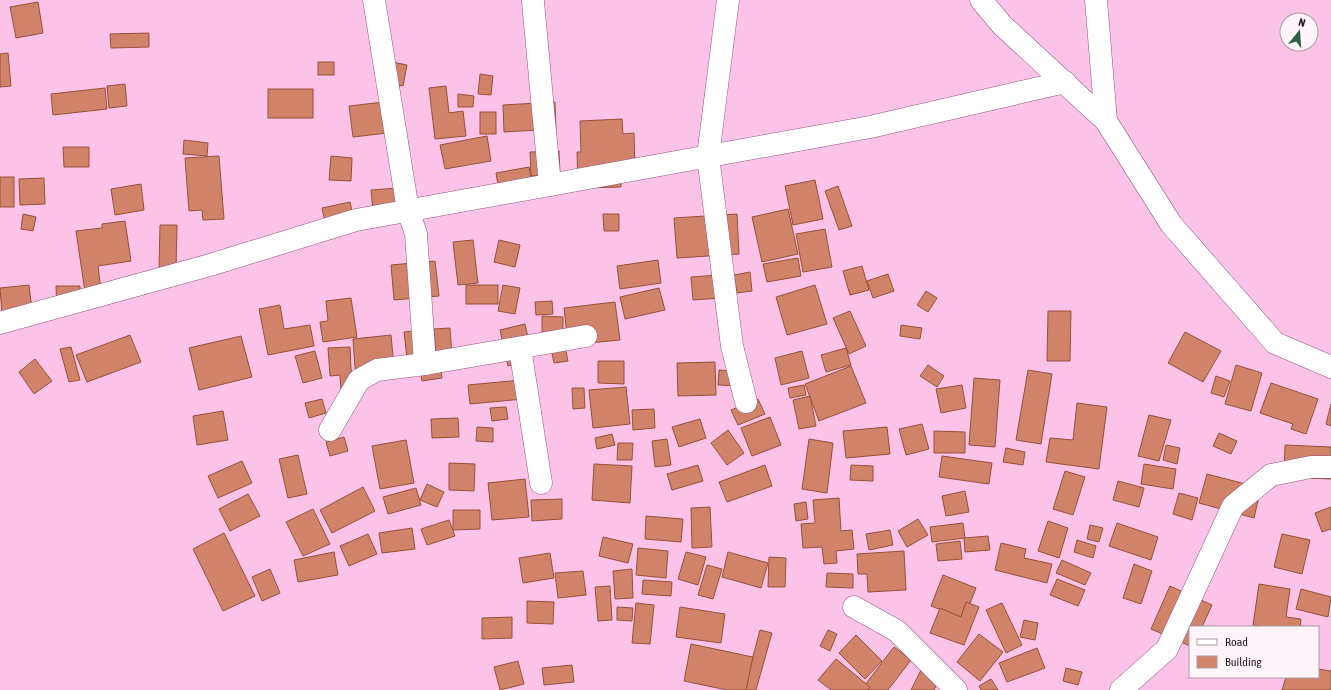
<svg xmlns="http://www.w3.org/2000/svg" width="1331" height="690" font-family="'Asap Condensed',sans-serif">
	<style>
		.building { fill: #d18369; stroke: #975038 }
		.lines { fill: none; stroke-linecap: round; stroke-linejoin: round }
		.street-casing { stroke: #935581; stroke-width: 23 }
		.street { stroke: #fff; stroke-width: 22 }
	</style>
	<rect width="100%" height="100%" fill="#fcc3e9"/>
	<g class="building">
		<polygon points="38,2 43,33 16,38 10,7"/>
		<polygon points="149,33 149,47 111,48 110,34"/>
		<polygon points="8,53 11,86 0,87 0,54"/>
		<polygon points="387,61 407,65 403,86 383,82"/>
		<rect x="318" y="62" width="16" height="13"/>
		<polygon points="480,74 493,76 491,95 478,94"/>
		<polygon points="125,84 127,106 109,108 107,86"/>
		<polygon points="446,86 449,113 463,111 466,136 435,139 429,88"/>
		<polygon points="105,88 107,109 53,115 51,94"/>
		<rect x="268" y="89" width="45" height="29"/>
		<polygon points="458,94 474,96 473,107 458,107"/>
		<polygon points="393,101 396,132 353,137 349,106"/>
		<polygon points="555,102 556,129 504,132 503,105"/>
		<rect x="480" y="112" width="16" height="22"/>
		<polygon points="622,119 623,134 634,133 635,171 621,171 621,187 578,188 577,152 581,152 580,121"/>
		<polygon points="487,136 491,161 445,169 440,145"/>
		<polygon points="184,140 208,143 207,156 183,154"/>
		<polygon points="63,147 89,147 89,167 64,167"/>
		<polygon points="559,151 560,175 531,176 530,152"/>
		<polygon points="219,156 224,219 203,220 202,210 189,211 185,158"/>
		<polygon points="331,156 352,158 351,181 329,180"/>
		<polygon points="529,167 534,192 500,197 496,173"/>
		<rect x="0" y="177" width="14" height="30"/>
		<polygon points="44,178 45,204 20,205 19,179"/>
		<polygon points="815,180 823,219 793,225 785,186"/>
		<polygon points="141,184 144,210 115,215 111,189"/>
		<polygon points="838,186 852,226 839,230 825,191"/>
		<polygon points="411,187 413,208 373,211 371,190"/>
		<polygon points="350,202 356,231 328,237 322,208"/>
		<polygon points="788,209 798,254 762,262 752,217"/>
		<polygon points="23,214 36,217 33,231 21,229"/>
		<polygon points="603,214 619,214 619,231 604,231"/>
		<polygon points="737,214 739,254 677,258 674,218"/>
		<polygon points="125,221 131,261 98,266 101,290 85,292 76,231 102,228 102,224"/>
		<polygon points="160,225 177,225 176,269 159,269"/>
		<polygon points="825,229 832,267 803,272 796,234"/>
		<polygon points="473,240 478,283 458,285 453,242"/>
		<polygon points="499,240 520,245 515,267 494,262"/>
		<polygon points="798,258 801,276 767,282 763,264"/>
		<polygon points="658,260 661,283 620,289 617,266"/>
		<polygon points="435,261 439,296 394,300 391,265"/>
		<polygon points="862,266 869,290 850,295 843,271"/>
		<polygon points="750,272 752,291 737,293 734,275"/>
		<polygon points="734,274 735,297 693,300 691,277"/>
		<polygon points="888,274 894,291 873,298 867,281"/>
		<polygon points="29,285 32,310 2,314 0,288"/>
		<rect x="466" y="285" width="32" height="19"/>
		<polygon points="503,285 520,288 515,314 498,311"/>
		<polygon points="815,285 827,324 787,335 776,297"/>
		<polygon points="56,286 80,286 80,311 57,311"/>
		<polygon points="659,288 665,310 625,319 620,297"/>
		<polygon points="926,291 937,298 928,312 917,305"/>
		<polygon points="351,298 357,337 323,342 320,322 328,321 326,301"/>
		<polygon points="552,301 553,314 536,315 535,302"/>
		<polygon points="615,302 620,340 568,345 564,308"/>
		<polygon points="280,305 284,329 310,325 314,346 268,355 259,309"/>
		<polygon points="850,311 866,346 849,354 833,318"/>
		<polygon points="1048,311 1071,311 1070,361 1047,361"/>
		<polygon points="542,316 563,317 563,334 542,334"/>
		<polygon points="525,324 533,361 508,366 500,330"/>
		<polygon points="901,325 922,328 920,339 900,336"/>
		<polygon points="450,328 452,356 436,358 434,329"/>
		<polygon points="432,329 434,355 407,358 404,332"/>
		<polygon points="1185,332 1221,351 1203,382 1168,363"/>
		<polygon points="130,335 141,362 87,382 76,355"/>
		<polygon points="391,335 395,377 356,381 353,339"/>
		<polygon points="241,336 252,377 199,390 189,348"/>
		<polygon points="563,337 568,361 554,363 549,339"/>
		<polygon points="71,347 80,380 69,382 60,349"/>
		<polygon points="350,347 352,389 341,390 340,375 330,376 328,348"/>
		<polygon points="846,348 851,365 826,372 821,355"/>
		<polygon points="315,351 322,378 303,383 295,356"/>
		<polygon points="802,351 809,378 781,385 775,358"/>
		<polygon points="35,359 52,381 34,394 19,372"/>
		<polygon points="598,361 624,361 624,384 598,383"/>
		<polygon points="715,362 716,395 678,396 677,363"/>
		<polygon points="440,363 442,378 422,381 419,365"/>
		<polygon points="928,365 944,376 937,387 920,376"/>
		<polygon points="1236,365 1262,373 1251,411 1225,404"/>
		<polygon points="851,366 866,403 819,421 805,384"/>
		<polygon points="719,370 744,372 743,386 718,385"/>
		<polygon points="1028,370 1052,374 1041,444 1016,440"/>
		<polygon points="1216,376 1230,381 1224,397 1211,393"/>
		<polygon points="974,378 1000,380 995,447 969,445"/>
		<polygon points="521,380 523,399 470,404 468,385"/>
		<polygon points="1271,383 1318,399 1306,434 1291,429 1293,424 1260,413"/>
		<polygon points="804,385 806,395 790,398 788,388"/>
		<polygon points="962,385 966,408 941,413 936,389"/>
		<polygon points="626,387 630,424 593,428 589,390"/>
		<polygon points="572,388 584,388 585,408 573,409"/>
		<polygon points="810,396 816,426 799,429 793,400"/>
		<polygon points="322,399 326,413 309,418 305,403"/>
		<polygon points="758,399 765,414 738,425 731,410"/>
		<polygon points="1077,403 1107,407 1099,469 1046,462 1050,438 1073,440"/>
		<polygon points="1331,404 1331,426 1326,424"/>
		<polygon points="506,407 508,419 492,421 490,408"/>
		<polygon points="654,409 655,428 633,430 632,410"/>
		<polygon points="223,411 228,440 197,445 193,416"/>
		<polygon points="1149,415 1171,420 1159,461 1138,456"/>
		<polygon points="770,417 781,445 752,456 741,428"/>
		<polygon points="458,418 459,437 432,438 431,419"/>
		<polygon points="700,419 706,438 679,447 672,427"/>
		<polygon points="922,424 929,449 906,455 899,429"/>
		<polygon points="477,427 493,428 493,442 476,441"/>
		<polygon points="887,427 890,454 846,458 843,431"/>
		<polygon points="728,430 744,453 727,465 711,443"/>
		<polygon points="934,431 965,432 965,453 934,453"/>
		<polygon points="1219,433 1237,441 1231,454 1213,446"/>
		<polygon points="612,434 615,445 597,449 595,438"/>
		<polygon points="344,437 348,451 330,456 326,442"/>
		<polygon points="667,439 671,465 655,467 652,441"/>
		<polygon points="809,439 833,443 827,493 802,489"/>
		<polygon points="406,440 414,483 380,489 372,446"/>
		<polygon points="618,443 633,443 632,460 617,460"/>
		<polygon points="1166,445 1180,448 1177,464 1163,460"/>
		<polygon points="1285,445 1331,447 1331,479 1284,477"/>
		<polygon points="1006,448 1025,452 1023,465 1003,462"/>
		<polygon points="298,455 307,494 288,498 279,459"/>
		<polygon points="942,456 992,463 989,484 939,477"/>
		<polygon points="242,461 252,483 218,498 208,476"/>
		<polygon points="449,463 475,464 474,491 449,490"/>
		<polygon points="594,464 632,466 630,503 592,500"/>
		<polygon points="1144,464 1176,469 1173,489 1141,484"/>
		<polygon points="698,465 703,481 672,490 667,474"/>
		<polygon points="765,465 772,486 727,502 719,482"/>
		<polygon points="851,465 873,466 873,481 850,480"/>
		<polygon points="1065,471 1085,477 1073,515 1053,509"/>
		<polygon points="1207,474 1261,488 1254,518 1199,503"/>
		<polygon points="525,479 529,517 492,520 488,483"/>
		<polygon points="1118,481 1144,488 1139,507 1113,500"/>
		<polygon points="427,484 444,492 437,507 420,500"/>
		<polygon points="363,487 375,511 332,533 320,510"/>
		<polygon points="416,488 421,505 388,514 383,497"/>
		<polygon points="965,491 969,512 946,516 942,496"/>
		<polygon points="1179,493 1198,498 1192,520 1173,514"/>
		<polygon points="248,494 260,516 230,531 219,509"/>
		<polygon points="839,498 841,531 852,530 854,549 836,551 837,563 824,564 822,547 803,548 801,524 815,523 813,500"/>
		<polygon points="562,499 562,519 532,521 531,500"/>
		<polygon points="806,502 808,519 796,521 794,504"/>
		<polygon points="710,507 712,547 692,548 691,508"/>
		<polygon points="1331,507 1331,529 1322,532 1315,513"/>
		<polygon points="313,509 330,544 303,556 286,522"/>
		<polygon points="453,510 480,510 480,529 453,530"/>
		<polygon points="646,516 683,519 681,542 645,539"/>
		<polygon points="918,519 928,535 907,547 898,531"/>
		<polygon points="449,520 455,536 427,545 421,529"/>
		<polygon points="1048,521 1068,528 1059,558 1038,551"/>
		<polygon points="963,523 965,538 932,542 930,527"/>
		<polygon points="1117,523 1158,537 1151,560 1109,546"/>
		<polygon points="1090,525 1103,528 1099,542 1087,539"/>
		<polygon points="412,528 415,549 382,553 379,533"/>
		<polygon points="890,530 893,545 869,550 866,534"/>
		<polygon points="224,533 255,596 223,611 193,549"/>
		<polygon points="368,534 377,554 349,566 340,546"/>
		<polygon points="1282,534 1310,540 1302,574 1274,567"/>
		<polygon points="988,536 990,550 965,552 964,538"/>
		<polygon points="603,537 633,544 628,563 599,556"/>
		<polygon points="1077,540 1096,546 1093,558 1074,552"/>
		<polygon points="960,541 962,559 938,561 936,544"/>
		<polygon points="1001,543 1026,549 1024,558 1052,564 1047,583 995,570"/>
		<polygon points="638,548 668,551 666,578 636,575"/>
		<polygon points="904,551 906,590 868,592 867,574 858,574 857,554"/>
		<polygon points="334,552 338,575 298,582 294,560"/>
		<polygon points="686,552 706,557 698,585 678,579"/>
		<polygon points="728,552 768,563 761,588 722,577"/>
		<polygon points="550,553 554,578 523,583 519,558"/>
		<polygon points="769,557 786,558 785,587 768,587"/>
		<polygon points="1062,560 1091,573 1085,585 1056,573"/>
		<polygon points="1134,564 1152,571 1141,604 1123,598"/>
		<polygon points="707,565 722,569 713,599 698,595"/>
		<polygon points="270,569 280,593 262,601 252,577"/>
		<polygon points="632,569 633,598 615,599 613,571"/>
		<polygon points="583,571 586,595 558,598 555,573"/>
		<polygon points="827,573 853,574 853,588 826,587"/>
		<polygon points="943,575 976,588 964,619 931,606"/>
		<polygon points="1057,579 1085,590 1078,606 1050,595"/>
		<polygon points="643,580 672,582 671,596 642,594"/>
		<polygon points="1259,584 1290,589 1286,617 1301,619 1300,627 1265,627 1253,625"/>
		<polygon points="610,586 612,620 598,621 595,587"/>
		<polygon points="1170,586 1212,605 1202,627 1190,627 1190,646 1151,629"/>
		<polygon points="1301,589 1331,597 1328,617 1296,609"/>
		<polygon points="527,601 554,602 553,624 527,623"/>
		<polygon points="966,602 979,607 964,645 930,633 940,608 961,617"/>
		<polygon points="636,603 654,605 650,644 632,643"/>
		<polygon points="1002,603 1022,645 1006,653 986,610"/>
		<polygon points="617,607 633,608 632,621 617,620"/>
		<polygon points="680,607 725,614 721,643 676,637"/>
		<polygon points="512,617 512,638 482,639 482,618"/>
		<polygon points="1024,620 1038,623 1035,640 1020,637"/>
		<polygon points="760,630 772,633 756,690 744,690"/>
		<polygon points="828,630 837,634 830,651 820,646"/>
		<polygon points="979,634 1003,652 980,681 957,662"/>
		<polygon points="856,635 882,661 865,679 839,653"/>
		<polygon points="691,644 753,657 746,690 727,690 684,681"/>
		<polygon points="894,647 911,660 888,690 861,690"/>
		<polygon points="1037,648 1045,668 1007,682 999,663"/>
		<polygon points="836,659 870,687 868,690 831,690 818,680"/>
		<polygon points="518,661 524,684 500,690 494,667"/>
		<polygon points="572,665 574,682 544,685 542,668"/>
		<polygon points="922,668 940,677 934,690 911,690"/>
		<polygon points="1066,668 1082,672 1078,685 1063,681"/>
		<polygon points="1318,669 1331,671 1331,690 1282,690 1286,677 1318,677"/>
		<polygon points="991,679 998,690 981,690 979,686"/>
	</g>
	<g class="lines">
		<defs>
			<g id="street">
				<polyline points="374,0 408,210 416,234 425,364"/>
				<polyline points="728,0 708,156 732,346 746,402"/>
				<polyline points="981,0 1002,25 1106,121 1171,224 1275,343 1331,367"/>
				<polyline points="1096,0 1106,121"/>
				<polyline points="533,2 550,185"/>
				<polyline points="0,323 210,265 356,220 870,127 1065,82"/>
				<polyline points="520,348 541,483"/>
				<polyline points="330,430 359,380 377,370 425,364 586,336"/>
				<polyline points="854,607 897,631 956,690"/>
				<polyline points="1121,690 1167,649 1233,506 1271,475 1311,467 1331,467"/>
			</g>
		</defs>
		<use href="#street" class="street-casing"/>
		<use href="#street" class="street"/>
	</g>
	<rect x="1189" y="626" width="130" height="52" fill="#fdf5fa" stroke="#aa9ba5"/>
	<rect x="1197" y="639" width="20" height="6" fill="#ffffff" stroke="#aa9ba5"/>
	<text x="1225" y="646" font-size="12" fill="#2e1426">Road</text>
	<rect x="1197" y="656" width="20" height="12" fill="#d18369" stroke="#aa9ba5"/>
	<text x="1225" y="666" font-size="12" fill="#2e1426">Building</text>
	<g transform="translate(1299 32) rotate(17)"><circle r="19" fill="#fdf5fa" stroke="#aa9ba5"/>
	<path d="M0-3L7 15L0 10L-7 15Z" fill="#2e6247"/>
	<text y="-6" font-size="11" font-weight="bold" text-anchor="middle" fill="#2e1426">N</text>
	</g>
</svg>
